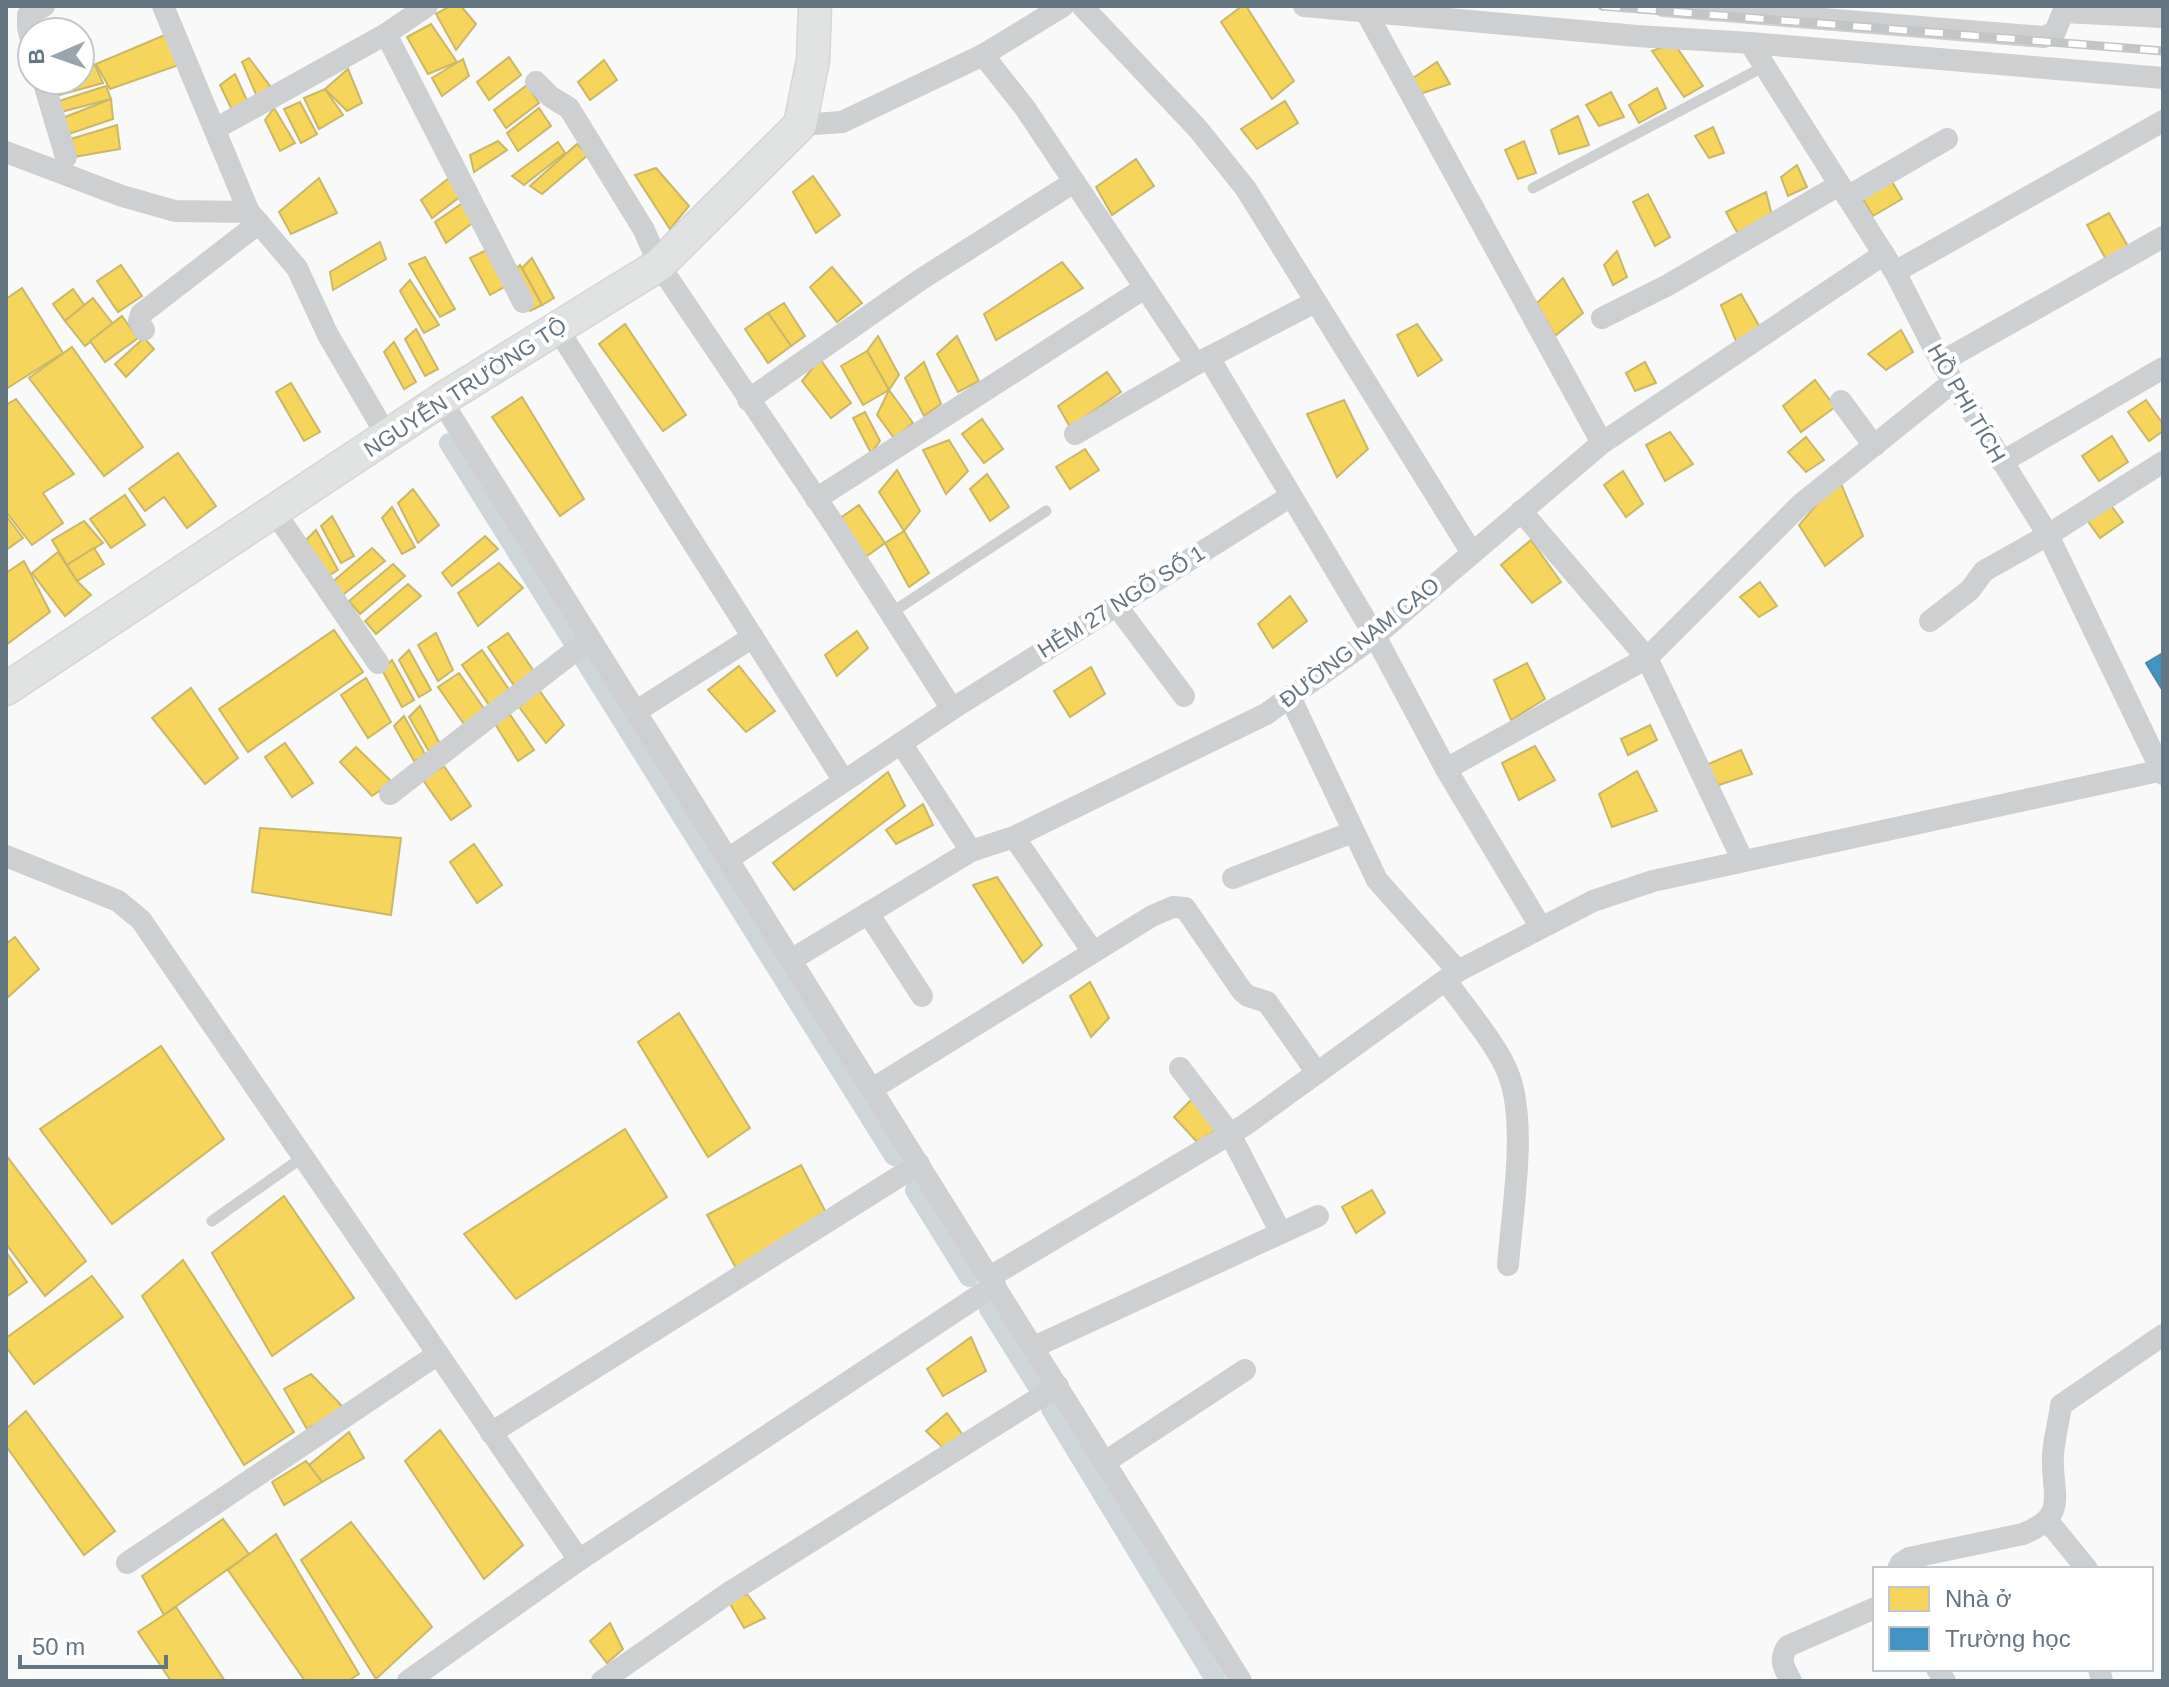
<svg xmlns="http://www.w3.org/2000/svg" width="2169" height="1687" font-family="Arial,sans-serif">
	<style>
		.homes { fill: #f6d55c; stroke: #cab868; stroke-width: 2 }
		.schools { fill: #4393c3; stroke: #4d8ab0; stroke-width: 2 }
		.lines { fill: none; stroke-linecap: round; stroke-linejoin: round }
		.canal { stroke: #ced6d9; stroke-width: 20 }
		.secondary-casing { stroke: #d5d6d7; stroke-width: 35 }
		.service { stroke: #cecfd0; stroke-width: 11 }
		.minor { stroke: #cecfd0; stroke-width: 22 }
		.secondary { stroke: #e1e2e2; stroke-width: 32 }
		.rail-casing { stroke: #c3c5c6; stroke-width: 9 }
		.rail { stroke: #fff; stroke-width: 6; stroke-dasharray: 18; stroke-linecap: butt }
		.labels { text-anchor: middle; stroke-width: 8; stroke-linejoin: round; paint-order: stroke }
		.street-label { font-size: 22px; fill: #657683; stroke: #fff }
	</style>
	<rect width="100%" height="100%" fill="#f9f9f9"/>
	<g class="homes">
		<polygon points="450,6 461,6 476,24 456,50 436,14"/>
		<polygon points="1242,6 1246,6 1294,81 1272,99 1221,22"/>
		<polygon points="431,24 457,62 428,74 407,37"/>
		<polygon points="167,34 179,65 110,89 96,64"/>
		<polygon points="1674,43 1703,86 1684,97 1652,51"/>
		<polygon points="509,57 521,75 489,100 477,82"/>
		<polygon points="249,58 273,90 258,99 242,62"/>
		<polygon points="463,59 469,76 442,96 432,78"/>
		<polygon points="604,60 617,80 590,100 578,82"/>
		<polygon points="1437,62 1450,84 1420,94 1413,78"/>
		<polygon points="95,65 103,83 52,97 48,80 80,80 80,70"/>
		<polygon points="348,69 362,103 347,111 325,89"/>
		<polygon points="235,74 250,107 235,116 220,85"/>
		<polygon points="527,85 539,103 506,128 494,110"/>
		<polygon points="106,86 111,99 61,112 59,101"/>
		<polygon points="1657,88 1666,108 1639,123 1629,105"/>
		<polygon points="325,89 343,115 319,129 304,98"/>
		<polygon points="1611,92 1624,117 1599,126 1586,105"/>
		<polygon points="111,99 113,119 63,136 60,119"/>
		<polygon points="1285,101 1298,123 1257,149 1241,129"/>
		<polygon points="300,102 317,134 301,143 284,109"/>
		<polygon points="274,108 295,143 280,151 265,120"/>
		<polygon points="539,108 551,126 518,151 507,133"/>
		<polygon points="1578,116 1589,145 1559,154 1551,130"/>
		<polygon points="117,125 120,149 68,158 64,141"/>
		<polygon points="1713,127 1724,153 1709,158 1695,136"/>
		<polygon points="498,141 507,150 474,172 470,155"/>
		<polygon points="1524,141 1536,173 1518,179 1505,150"/>
		<polygon points="558,142 565,153 524,185 512,176"/>
		<polygon points="577,144 588,155 542,194 530,186"/>
		<polygon points="1136,159 1154,186 1112,215 1096,187"/>
		<polygon points="1797,165 1807,187 1788,196 1781,177"/>
		<polygon points="656,168 689,206 670,229 635,175"/>
		<polygon points="453,175 465,193 432,218 421,200"/>
		<polygon points="813,176 840,215 816,233 793,192"/>
		<polygon points="319,178 337,213 291,234 279,212"/>
		<polygon points="1890,178 1902,199 1873,216 1861,196"/>
		<polygon points="1766,192 1773,219 1739,236 1726,212"/>
		<polygon points="1648,194 1670,237 1655,246 1633,202"/>
		<polygon points="467,200 479,218 446,243 435,222"/>
		<polygon points="2109,213 2130,250 2108,263 2087,225"/>
		<polygon points="380,242 386,259 333,290 330,272"/>
		<polygon points="493,247 506,286 490,295 470,258"/>
		<polygon points="1617,251 1627,277 1613,285 1604,265"/>
		<polygon points="425,257 455,309 440,317 409,264"/>
		<polygon points="532,258 554,298 542,305 522,268"/>
		<polygon points="1062,262 1083,288 996,340 984,314"/>
		<polygon points="121,265 142,296 118,312 97,281"/>
		<polygon points="520,265 542,305 530,311 510,275"/>
		<polygon points="832,267 862,303 837,322 810,287"/>
		<polygon points="1563,278 1583,313 1555,336 1537,303"/>
		<polygon points="410,280 439,325 424,333 400,291"/>
		<polygon points="22,288 63,353 6,389 6,299"/>
		<polygon points="73,289 85,306 65,321 53,304"/>
		<polygon points="1741,294 1761,329 1736,341 1721,305"/>
		<polygon points="93,298 113,324 85,346 65,321"/>
		<polygon points="784,303 805,336 791,346 768,313"/>
		<polygon points="768,313 791,346 768,363 745,329"/>
		<polygon points="122,316 138,338 105,362 90,341"/>
		<polygon points="625,324 686,415 663,431 599,344"/>
		<polygon points="1417,324 1442,360 1418,376 1397,335"/>
		<polygon points="416,329 438,369 425,376 405,339"/>
		<polygon points="1901,330 1913,352 1886,370 1868,354"/>
		<polygon points="878,336 899,375 889,390 867,351"/>
		<polygon points="957,336 979,381 958,392 937,354"/>
		<polygon points="144,338 154,349 126,377 115,364"/>
		<polygon points="394,342 416,382 404,389 384,352"/>
		<polygon points="72,347 143,447 104,476 29,378"/>
		<polygon points="867,351 889,390 863,405 841,366"/>
		<polygon points="820,359 851,403 831,418 802,381"/>
		<polygon points="924,362 941,404 924,416 905,378"/>
		<polygon points="1645,362 1656,383 1635,391 1626,373"/>
		<polygon points="1107,372 1121,392 1070,427 1058,406"/>
		<polygon points="1815,380 1835,407 1801,432 1783,406"/>
		<polygon points="291,383 320,432 304,441 276,392"/>
		<polygon points="889,390 913,423 894,438 877,415"/>
		<polygon points="522,397 584,499 560,516 492,417"/>
		<polygon points="16,399 74,474 43,493 63,523 32,545 6,512 6,405"/>
		<polygon points="1344,400 1368,449 1337,477 1307,414"/>
		<polygon points="2146,400 2163,424 2163,431 2149,441 2128,412"/>
		<polygon points="865,412 880,441 871,453 853,418"/>
		<polygon points="982,419 1003,449 984,463 962,434"/>
		<polygon points="1670,432 1693,464 1665,481 1646,445"/>
		<polygon points="2112,436 2128,462 2099,481 2082,456"/>
		<polygon points="1806,437 1824,460 1806,472 1788,452"/>
		<polygon points="949,440 968,471 946,494 923,450"/>
		<polygon points="1085,449 1099,470 1070,489 1056,467"/>
		<polygon points="178,453 216,506 187,528 164,497 145,511 129,489"/>
		<polygon points="897,470 920,511 904,531 879,492"/>
		<polygon points="1623,471 1643,504 1626,517 1604,485"/>
		<polygon points="987,474 1009,507 990,521 970,489"/>
		<polygon points="1839,479 1863,536 1825,566 1799,525"/>
		<polygon points="413,489 439,525 418,543 398,503"/>
		<polygon points="125,495 145,525 111,548 90,519"/>
		<polygon points="2110,504 2123,522 2100,538 2087,520"/>
		<polygon points="859,505 885,543 860,561 833,523"/>
		<polygon points="392,507 415,547 402,554 382,518"/>
		<polygon points="6,516 23,538 6,550"/>
		<polygon points="332,516 354,556 341,563 321,526"/>
		<polygon points="84,521 103,543 67,565 52,540"/>
		<polygon points="316,530 338,570 326,577 306,540"/>
		<polygon points="904,531 929,573 909,587 885,543"/>
		<polygon points="485,536 498,549 452,586 442,573"/>
		<polygon points="1531,540 1561,582 1532,603 1501,565"/>
		<polygon points="94,548 104,564 77,581 67,565"/>
		<polygon points="372,548 385,561 339,598 329,585"/>
		<polygon points="58,552 77,581 91,595 65,616 32,573"/>
		<polygon points="24,561 50,612 6,645 6,573"/>
		<polygon points="499,563 523,588 478,626 458,593"/>
		<polygon points="393,564 405,576 360,614 349,601"/>
		<polygon points="1760,582 1777,606 1759,617 1740,597"/>
		<polygon points="408,584 421,596 376,634 365,621"/>
		<polygon points="1290,596 1307,621 1273,648 1258,624"/>
		<polygon points="334,630 363,672 248,752 219,709"/>
		<polygon points="857,631 868,648 837,676 825,655"/>
		<polygon points="436,633 453,670 438,681 418,645"/>
		<polygon points="508,633 535,673 515,687 488,647"/>
		<polygon points="409,650 431,690 419,697 399,660"/>
		<polygon points="482,650 510,691 489,705 462,665"/>
		<polygon points="392,660 414,700 402,707 382,670"/>
		<polygon points="1527,663 1545,699 1511,720 1494,680"/>
		<polygon points="739,666 775,711 746,732 708,690"/>
		<polygon points="1091,667 1105,694 1070,717 1054,691"/>
		<polygon points="459,673 487,713 466,727 438,687"/>
		<polygon points="366,678 391,722 368,738 341,695"/>
		<polygon points="191,688 238,758 205,784 152,718"/>
		<polygon points="539,690 564,725 546,743 519,707"/>
		<polygon points="420,706 441,746 430,753 409,717"/>
		<polygon points="509,713 534,750 518,761 495,724"/>
		<polygon points="404,716 426,756 414,761 394,726"/>
		<polygon points="1650,725 1657,740 1628,755 1621,739"/>
		<polygon points="285,743 313,783 292,797 265,757"/>
		<polygon points="1535,746 1555,780 1519,800 1502,763"/>
		<polygon points="356,747 392,782 372,796 340,762"/>
		<polygon points="1741,750 1752,774 1719,785 1706,765"/>
		<polygon points="444,766 471,806 451,820 423,780"/>
		<polygon points="1637,771 1657,811 1612,827 1599,794"/>
		<polygon points="888,772 905,806 794,890 773,863"/>
		<polygon points="923,804 933,825 896,844 886,830"/>
		<polygon points="260,828 401,838 391,915 252,892"/>
		<polygon points="474,844 502,885 477,903 450,862"/>
		<polygon points="997,877 1042,945 1023,963 973,885"/>
		<polygon points="15,937 39,969 6,999 6,944"/>
		<polygon points="1090,982 1109,1018 1091,1037 1070,996"/>
		<polygon points="679,1013 750,1128 708,1157 638,1042"/>
		<polygon points="161,1046 224,1139 112,1224 40,1129"/>
		<polygon points="1194,1097 1217,1129 1197,1142 1174,1117"/>
		<polygon points="625,1129 667,1197 516,1299 464,1234"/>
		<polygon points="6,1155 86,1261 45,1296 6,1244"/>
		<polygon points="801,1165 829,1218 736,1268 707,1215"/>
		<polygon points="1372,1190 1385,1213 1356,1233 1342,1207"/>
		<polygon points="284,1196 354,1298 272,1356 212,1253"/>
		<polygon points="6,1252 27,1282 6,1297"/>
		<polygon points="183,1260 294,1432 244,1465 142,1296"/>
		<polygon points="92,1276 123,1317 34,1384 6,1347 6,1338"/>
		<polygon points="971,1337 986,1371 943,1396 927,1369"/>
		<polygon points="311,1374 343,1407 307,1429 284,1389"/>
		<polygon points="26,1411 115,1531 84,1555 6,1446 6,1429"/>
		<polygon points="947,1413 963,1435 945,1450 926,1431"/>
		<polygon points="440,1430 523,1545 484,1579 405,1461"/>
		<polygon points="349,1432 364,1458 322,1482 309,1465"/>
		<polygon points="306,1461 322,1482 284,1505 272,1482"/>
		<polygon points="223,1519 249,1554 164,1615 142,1576"/>
		<polygon points="351,1522 432,1627 376,1679 301,1560"/>
		<polygon points="276,1534 359,1674 348,1681 305,1681 228,1570"/>
		<polygon points="747,1594 765,1618 744,1628 729,1602"/>
		<polygon points="176,1607 225,1681 171,1681 138,1632"/>
		<polygon points="610,1623 623,1649 607,1663 590,1641"/>
	</g>
	<polygon class="schools" points="2163,653 2163,691 2146,663"/>
	<g class="lines">
		<g class="canal">
			<polyline points="449,443 894,1156"/>
			<polyline points="915,1190 969,1277"/>
			<polyline points="989,1309 1036,1384"/>
			<polyline points="1051,1409 1216,1681"/>
		</g>
		<defs>
			<polyline id="secondary" points="6,689 441,400 659,265 800,125 813,60 815,6"/>
		</defs>
		<use href="#secondary" class="secondary-casing"/>
		<g class="service">
			<polyline points="1533,188 1765,66"/>
			<polyline points="891,613 1046,511"/>
			<polyline points="212,1221 303,1157"/>
		</g>
		<g class="minor">
			<polyline points="163,6 249,212 297,268 328,335 387,436"/>
			<polyline points="1082,6 1198,129 1246,189 1472,553"/>
			<polyline points="1304,6 1637,36 1750,43 2163,78"/>
			<polyline points="1663,6 2044,37 2055,32 2063,12 2163,17"/>
			<polyline points="1366,12 1602,443"/>
			<polyline points="386,34 523,302"/>
			<polyline points="32,43 28,28 28,15 44,6"/>
			<polyline points="1750,43 1895,272 1941,362 2048,535 2163,774"/>
			<polyline points="983,55 1025,108 1196,364"/>
			<polyline points="43,80 66,157"/>
			<polyline points="536,82 551,97 569,108 644,230 659,265 833,523 952,709"/>
			<polyline points="800,125 842,122 983,55 1063,6"/>
			<polyline points="215,129 386,34 427,6"/>
			<polyline points="6,152 122,196 175,211 249,212"/>
			<polyline points="1847,197 1947,139"/>
			<polyline points="1895,272 2163,121"/>
			<polyline points="1602,318 1668,285 1839,185"/>
			<polyline points="557,328 844,781"/>
			<polyline points="144,330 139,321 141,314 259,223"/>
			<polyline points="1209,358 1375,636 1446,769 1540,926"/>
			<polyline points="1941,362 2163,237"/>
			<polyline points="441,400 1241,1681"/>
			<polyline points="748,400 920,280 1074,182"/>
			<polyline points="1841,401 1874,446"/>
			<polyline points="1075,434 1196,364 1315,302"/>
			<polyline points="2002,462 2163,368"/>
			<polyline points="816,499 1143,289"/>
			<polyline points="274,511 378,663"/>
			<polyline points="1521,511 1647,658 1743,861"/>
			<polyline points="1116,605 1184,696"/>
			<polyline points="1930,621 1970,590 1984,571 2048,535 2163,462"/>
			<polyline points="1290,697 1377,880 1458,971"/>
			<polyline points="635,712 753,637"/>
			<polyline points="901,743 971,851"/>
			<polyline points="1446,769 1647,658 1801,504 1953,382"/>
			<polyline points="390,794 590,639"/>
			<polyline points="1014,837 1093,952"/>
			<polyline points="6,856 118,901 141,920 579,1560"/>
			<polyline points="728,859 952,709 1291,496"/>
			<polyline points="1233,878 1353,832"/>
			<polyline points="868,913 922,996"/>
			<polyline points="791,960 971,851 1014,837 1266,714 1375,636 1602,443 1884,254"/>
			<path d="M1446,980C1464,1007 1497,1044 1508,1073C1528,1122 1512,1212 1508,1265"/>
			<polyline points="1180,1068 1230,1134 1281,1233"/>
			<polyline points="872,1089 1152,916 1173,907 1185,908 1242,991 1248,996 1267,1002 1317,1073"/>
			<polyline points="990,1277 1245,1125 1458,971 1593,901 1653,881 2163,770"/>
			<polyline points="1034,1347 1318,1216"/>
			<polyline points="491,1433 919,1164"/>
			<polyline points="1105,1462 1245,1370"/>
			<polyline points="2047,1520 2087,1569"/>
			<polyline points="127,1563 438,1354"/>
			<path d="M1898,1569L1901,1563L1909,1558L2023,1534C2070,1515 2051,1495 2053,1455C2054,1439 2059,1421 2061,1405L2163,1335"/>
			<polyline points="1937,1669 1945,1681"/>
			<polyline points="2099,1669 2102,1681"/>
			<polyline points="408,1681 579,1560 995,1285"/>
			<polyline points="602,1681 730,1592 1058,1386"/>
			<path d="M1791,1681C1784,1668 1778,1659 1788,1646L1875,1608"/>
		</g>
		<use href="#secondary" class="secondary"/>
		<defs>
			<polyline id="rail" points="1602,6 2163,51"/>
		</defs>
		<use href="#rail" class="rail-casing"/>
		<use href="#rail" class="rail"/>
	</g>
	<g class="labels">
		<g class="street-label">
			<text transform="translate(465 387) rotate(-33)" y="8">NGUYỄN TRƯỜNG TỘ</text>
			<text transform="translate(1967 403) rotate(60)" y="8">HỒ PHI TÍCH</text>
			<text transform="translate(1121 601) rotate(-32)" y="8">HẺM 27 NGÕ SỐ 1</text>
			<text transform="translate(1359 642) rotate(-38)" y="8">ĐƯỜNG NAM CAO</text>
		</g>
	</g>
	<rect width="2169" height="1687" fill="none" stroke="#657683" stroke-width="16"/>
	<rect x="1873" y="1567" width="280" height="104" fill="#ffffff" stroke="#c1c8cd" stroke-width="2"/>
	<rect x="1889" y="1587" width="40" height="24" fill="#f6d55c" stroke="#c1c8cd" stroke-width="2"/>
	<text x="1945" y="1607" font-size="24" fill="#657683">Nhà ở</text>
	<rect x="1889" y="1627" width="40" height="24" fill="#4393c3" stroke="#c1c8cd" stroke-width="2"/>
	<text x="1945" y="1647" font-size="24" fill="#657683">Trường học</text>
	<g transform="translate(56 56) rotate(268)"><circle r="38" fill="#ffffff" stroke="#c1c8cd" stroke-width="2"/>
	<path d="M0-6L14 30L0 20L-14 30Z" fill="#99a4ac"/>
	<text y="-12" font-size="22" font-weight="bold" text-anchor="middle" fill="#657683">B</text>
	</g>
	<path d="M20 1655v12h146v-12" fill="none" stroke="#657683" stroke-width="4"/>
	<text x="32" y="1655" font-size="24" fill="#657683" stroke="#ffffff" stroke-width="6" paint-order="stroke">50 m</text>
</svg>
